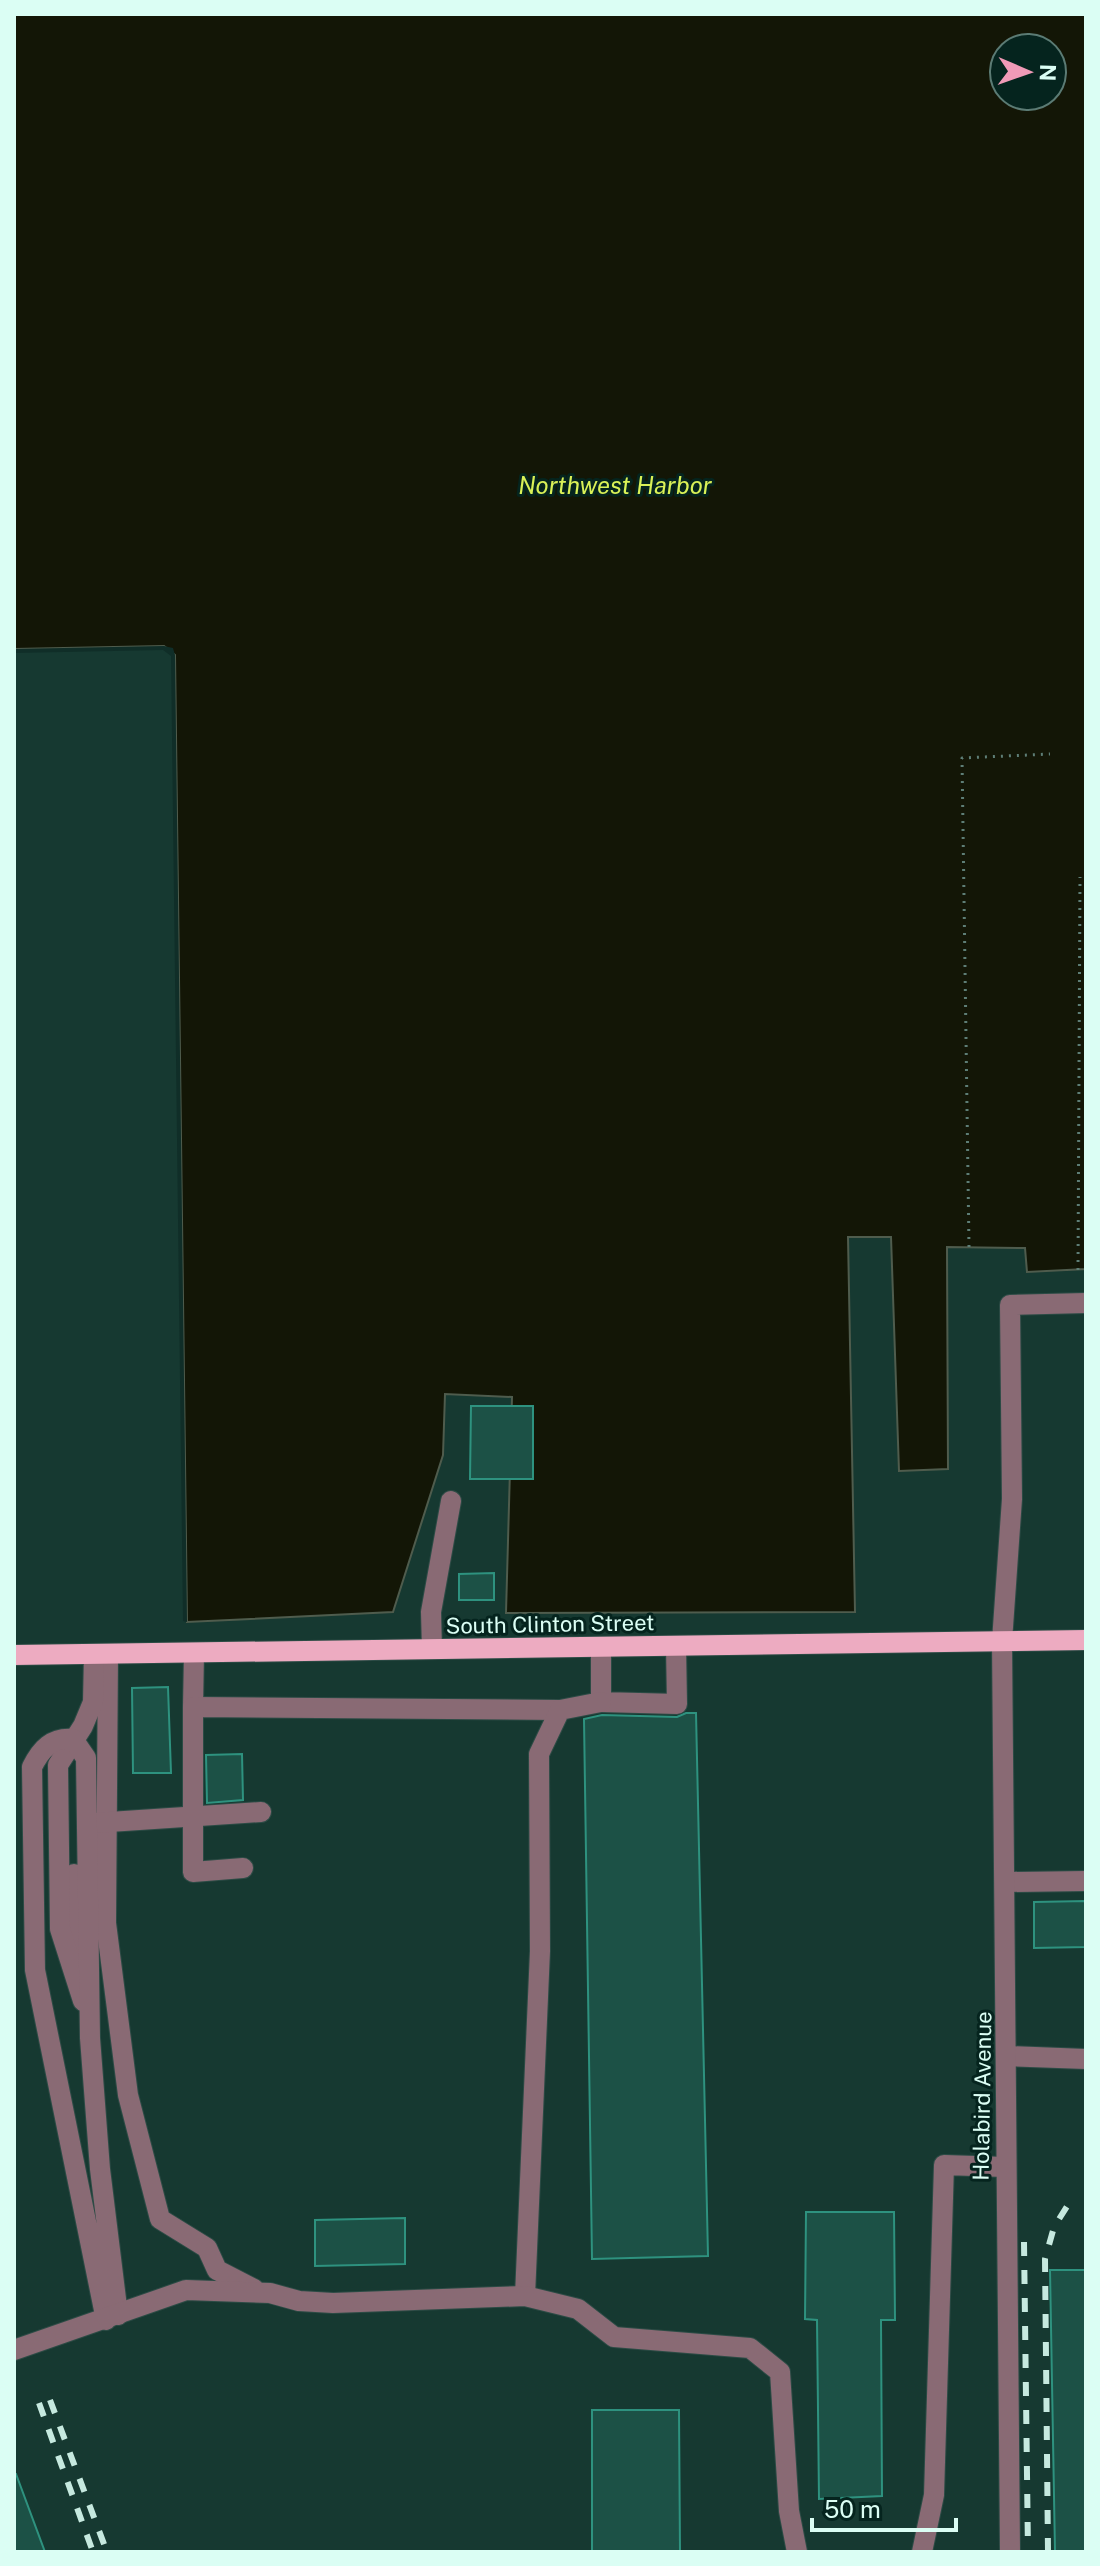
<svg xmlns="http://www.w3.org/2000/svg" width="1100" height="2566" font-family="'Public Sans',sans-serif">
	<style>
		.built { fill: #163931 }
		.water { fill: #131606; stroke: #4f5c4d; stroke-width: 2; fill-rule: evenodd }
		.pier { fill: #102e28 }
		.building { fill: #1c5146; stroke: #2e927f; stroke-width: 2 }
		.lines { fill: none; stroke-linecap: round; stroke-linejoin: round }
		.minor-casing { stroke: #2c4b45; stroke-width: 22 }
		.major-casing { stroke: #2c4b45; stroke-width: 22 }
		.path { stroke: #5e7e76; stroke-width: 3; stroke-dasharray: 2 6; stroke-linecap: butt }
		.minor { stroke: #896a74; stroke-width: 20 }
		.major { stroke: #edabc1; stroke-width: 20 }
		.rail { stroke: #c6e9df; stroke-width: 6; stroke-dasharray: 14 14; stroke-linecap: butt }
		.labels { text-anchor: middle; stroke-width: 6; stroke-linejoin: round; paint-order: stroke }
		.street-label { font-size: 22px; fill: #dbfef4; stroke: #05241e }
		.water-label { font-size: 24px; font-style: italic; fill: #d9f157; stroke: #05241e }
	</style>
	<rect width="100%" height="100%" fill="#102e28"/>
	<polygon class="built" points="173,648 443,1455 444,1394 512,1397 506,1613 855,1612 847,1237 891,1236 899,1471 948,1469 946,1246 1025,1248 1028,1272 1086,1269 1086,2552 14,2552 14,649"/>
	<path class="water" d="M14,14H1086V1269L1027,1272L1025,1248L947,1247L948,1469L899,1471L891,1237H848L855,1612L506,1613L512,1397L445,1394L443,1455L393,1612L187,1622L175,655L164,646L14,649ZM1004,48H1052V96H1004Z"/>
	<polygon class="pier" points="164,646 173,648 175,655 187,1622 183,1621 171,656 163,650 14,653 14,649"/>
	<g class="building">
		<polygon points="471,1406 533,1406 533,1479 470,1479"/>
		<polygon points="494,1573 494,1600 459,1600 459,1574"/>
		<polygon points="168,1687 171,1773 133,1773 132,1688"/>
		<polygon points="686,1713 696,1713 708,2256 592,2259 584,1719 602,1715 677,1717"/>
		<polygon points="242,1754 243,1800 207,1803 206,1755"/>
		<polygon points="1086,1901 1086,1947 1034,1948 1034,1902"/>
		<polygon points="806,2212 894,2212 895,2320 881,2320 882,2496 819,2499 817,2320 805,2319"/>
		<polygon points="405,2218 405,2264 315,2266 315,2220"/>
		<polygon points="1050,2270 1086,2270 1086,2552 1055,2552"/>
		<polygon points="592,2410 679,2410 680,2552 592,2552"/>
		<polygon points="14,2474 16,2474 45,2552 14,2552"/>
	</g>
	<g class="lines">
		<defs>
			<g id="minor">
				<polyline points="601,1647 601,1702 677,1704 676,1646"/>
				<polyline points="432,1649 431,1612 451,1501"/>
				<polyline points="108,1654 106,1923 128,2095 160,2219 207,2248 217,2270 254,2289"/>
				<polyline points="193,1707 194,1653"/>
				<polyline points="94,1823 261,1812"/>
				<polyline points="243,1868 193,1872 193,1707 560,1710"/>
				<polyline points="74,1874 74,1924 81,1949"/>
				<polyline points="1007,1882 1086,1881"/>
				<polyline points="83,2001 60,1929 58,1765 83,1726 93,1702 94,1654"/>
				<polyline points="1006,2056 1086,2059"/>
				<polyline points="525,2296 540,1951 539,1754 560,1710 601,1702"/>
				<path d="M106,2320L35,1970L32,1767C41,1749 52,1737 73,1739L86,1758L90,2038L100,2169L118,2315"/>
				<polyline points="14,2350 186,2290 270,2293 299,2301 333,2303 525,2296 578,2309 614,2337 750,2348 780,2372 789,2511 797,2552"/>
				<polyline points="922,2552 934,2495 944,2165 1005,2167"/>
				<polyline points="1010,2552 1002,1641 1012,1499 1010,1305 1086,1303"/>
			</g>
			<polyline id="major" points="14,1655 1086,1640"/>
		</defs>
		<use href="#minor" class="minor-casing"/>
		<use href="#major" class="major-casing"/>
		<g class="path">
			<polyline points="969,1247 962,758 1050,754"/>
			<polyline points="1078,1270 1080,877"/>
		</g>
		<use href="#minor" class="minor"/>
		<use href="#major" class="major"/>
		<g class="rail">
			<polyline points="1024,2242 1028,2552"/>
			<polyline points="50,2400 107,2552"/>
			<polyline points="39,2403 93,2552"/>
			<polyline points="1048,2552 1045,2259 1054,2227 1073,2197"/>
		</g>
	</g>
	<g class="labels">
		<g class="street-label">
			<text transform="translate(550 1624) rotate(-1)" y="8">South Clinton Street</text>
			<text transform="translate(982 2096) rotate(-89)" y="8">Holabird Avenue</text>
		</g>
		<g class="water-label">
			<text x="615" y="494">Northwest Harbor</text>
		</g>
	</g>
	<rect width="1100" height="2566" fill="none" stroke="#dbfef4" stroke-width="32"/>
	<g transform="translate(1028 72) rotate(92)"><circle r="38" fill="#05241e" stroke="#5b7b74" stroke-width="2"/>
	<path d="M0-6L14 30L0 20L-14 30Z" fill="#f09ab7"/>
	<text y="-12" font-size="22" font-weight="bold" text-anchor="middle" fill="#dbfef4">N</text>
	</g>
	<path d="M812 2518v12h144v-12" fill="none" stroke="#dbfef4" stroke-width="4"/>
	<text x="824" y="2518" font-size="24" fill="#dbfef4" stroke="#05241e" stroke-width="6" paint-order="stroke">50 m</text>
</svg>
